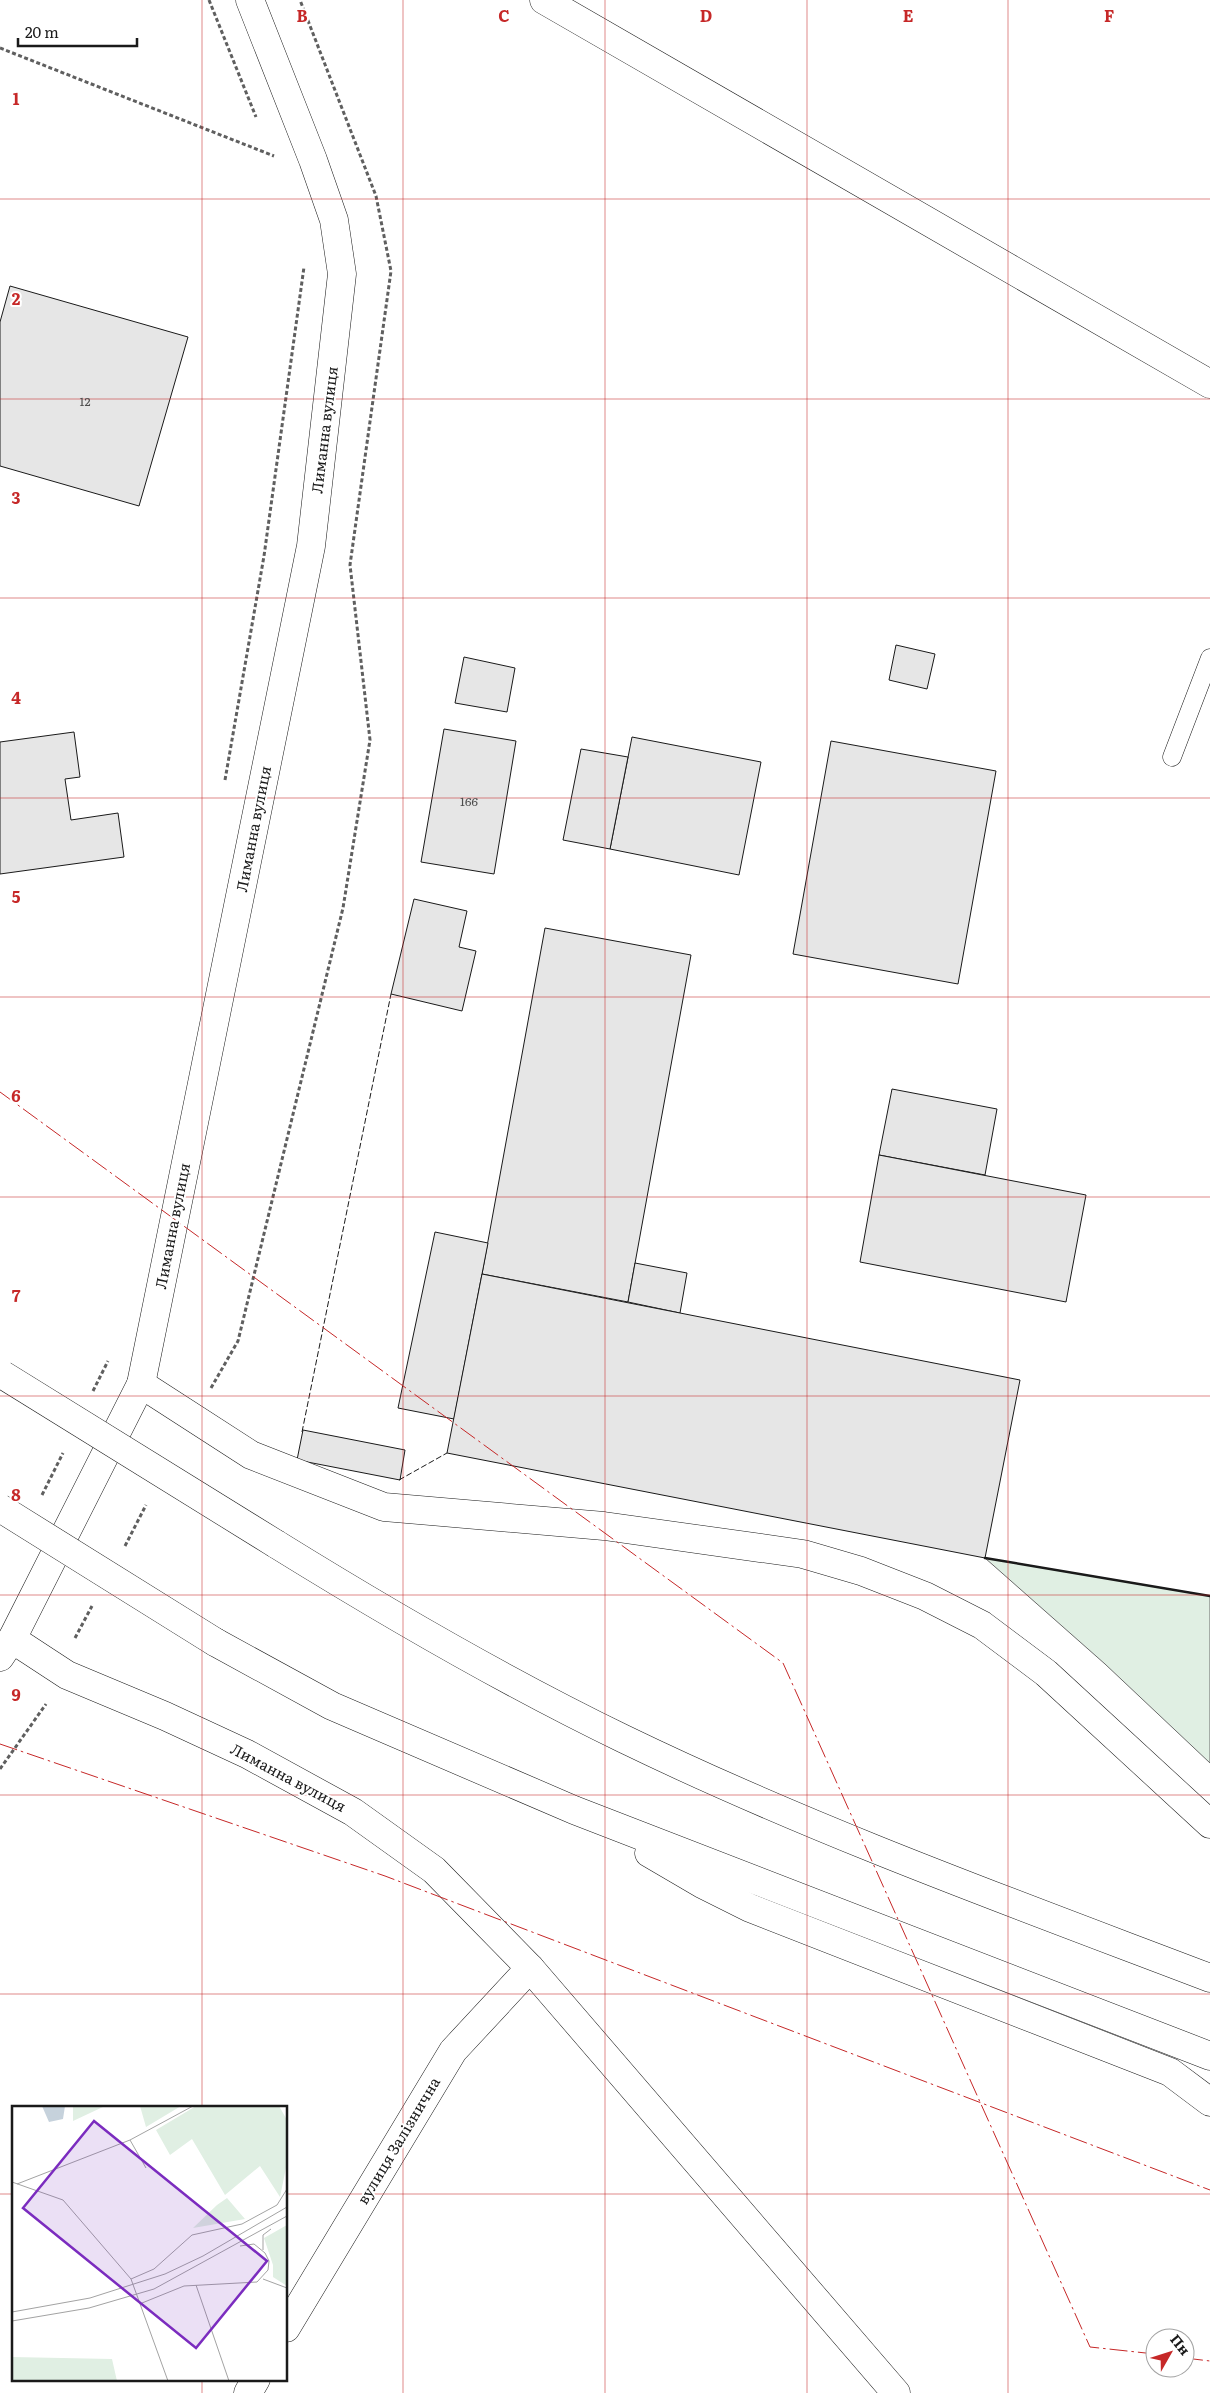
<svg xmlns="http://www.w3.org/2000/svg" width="1210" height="2393" font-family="Literata,serif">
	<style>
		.green { fill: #e0efe3; stroke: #6a6a6a }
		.building { fill: #e6e6e6; stroke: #1a1a1a }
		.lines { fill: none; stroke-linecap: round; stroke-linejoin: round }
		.lane-casing { stroke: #1a1a1a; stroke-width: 19 }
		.street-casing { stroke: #1a1a1a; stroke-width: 29 }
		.secondary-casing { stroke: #1a1a1a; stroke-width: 29 }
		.highway-casing { stroke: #1a1a1a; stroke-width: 29 }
		.path { stroke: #5f5f5f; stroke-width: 3; stroke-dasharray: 4 2.5; stroke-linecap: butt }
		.lane { stroke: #fff; stroke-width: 18 }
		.street { stroke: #fff; stroke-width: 28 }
		.secondary { stroke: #fff; stroke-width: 28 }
		.highway { stroke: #fff; stroke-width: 28 }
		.highway-bridge-casing { stroke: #1a1a1a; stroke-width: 29; stroke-linecap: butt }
		.highway-bridge { stroke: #fff; stroke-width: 28 }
		.fence { stroke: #1a1a1a; stroke-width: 1; stroke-dasharray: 6 2.5; stroke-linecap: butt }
		.wall { stroke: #1a1a1a; stroke-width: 2.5 }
		.power { stroke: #c62828; stroke-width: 1; stroke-dasharray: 18 4 2.5 4; stroke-linecap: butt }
		.grid { fill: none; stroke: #c62828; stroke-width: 1; stroke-opacity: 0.55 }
		.labels { text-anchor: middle; stroke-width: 4; stroke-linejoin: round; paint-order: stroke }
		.number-label { font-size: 12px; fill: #4d4d4d }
		.street-label { font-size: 15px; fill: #1a1a1a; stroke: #fff }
		.inset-road { fill: none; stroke: #a3a3a3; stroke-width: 1 }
		.view { fill: #7b2cbf; fill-opacity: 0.15; stroke: #7b2cbf; stroke-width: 2.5 }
		.inset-edge { fill: none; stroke: #1a1a1a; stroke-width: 2.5 }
		.grid-label { font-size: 16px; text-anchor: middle; font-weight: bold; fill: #c62828; stroke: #fff; stroke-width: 4; stroke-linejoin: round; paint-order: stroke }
	</style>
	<rect width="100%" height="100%" fill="#fff"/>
	<polygon class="green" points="985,1558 1210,1596 1210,1763 1105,1664"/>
	<g class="building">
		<polygon points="10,286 188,337 139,506 0,466 0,322"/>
		<polygon points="896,645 935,654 927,689 889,680"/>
		<polygon points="464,657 515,668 507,712 455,703"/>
		<polygon points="444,729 516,741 494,874 421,862"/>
		<polygon points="74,732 80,777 65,779 71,820 118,813 124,857 0,874 0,742"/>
		<polygon points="632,737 761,762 739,875 610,849"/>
		<polygon points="831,741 996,771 958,984 793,954"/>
		<polygon points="581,749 628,757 610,849 563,840"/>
		<polygon points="414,899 467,911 459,947 476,951 462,1011 391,994"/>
		<polygon points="545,928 691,955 628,1302 482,1274"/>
		<polygon points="892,1089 997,1109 985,1175 879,1155"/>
		<polygon points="879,1155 1086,1195 1066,1302 860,1262"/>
		<polygon points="435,1232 488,1243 454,1419 398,1408"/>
		<polygon points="635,1263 687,1273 680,1313 628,1302"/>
		<polygon points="482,1274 1020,1380 985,1558 447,1453"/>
		<polygon points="303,1430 405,1450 400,1480 297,1460"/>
	</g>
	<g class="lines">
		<defs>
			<polyline id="lane" points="1172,757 1210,658"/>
			<g id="street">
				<polyline points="544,0 1210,384"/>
				<polyline points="141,1384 311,546 342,274 334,220 313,160 250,0"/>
				<polyline points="286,2328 453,2051 530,1968"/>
				<polyline points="248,2393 256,2379"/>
			</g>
			<g id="secondary">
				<polyline points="12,1639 67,1675 165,1716 247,1754 353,1812 434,1870 530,1968 896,2393"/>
				<polyline points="0,1657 12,1639 141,1384 251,1455 384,1507 604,1526 803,1554 861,1571 925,1596 982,1625 1046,1673 1210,1824"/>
			</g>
			<g id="highway">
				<path d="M276,1544C389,1614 504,1681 624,1739C814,1831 1013,1903 1210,1978"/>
				<polyline points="215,1642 332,1706 574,1810 1210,2056"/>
				<polyline points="649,1853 702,1884 750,1908 1170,2072 1210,2102"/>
			</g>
		</defs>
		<use href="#lane" class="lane-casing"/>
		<use href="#street" class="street-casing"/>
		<use href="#secondary" class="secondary-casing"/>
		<use href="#highway" class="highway-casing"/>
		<g class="path">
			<polyline points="209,0 256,117"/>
			<polyline points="0,48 274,156"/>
			<polyline points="225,780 264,556 304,267"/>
			<polyline points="211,1388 238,1341 343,908 370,740 350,565 391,271 376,196 300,0"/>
			<polyline points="93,1391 108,1361"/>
			<polyline points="42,1495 63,1453"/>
			<polyline points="125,1546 146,1505"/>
			<polyline points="75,1638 92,1606"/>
			<polyline points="0,1769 46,1704"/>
		</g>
		<use href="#lane" class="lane"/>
		<use href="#street" class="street"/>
		<use href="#secondary" class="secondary"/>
		<use href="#highway" class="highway"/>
		<defs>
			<g id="highway-bridge">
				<polyline points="3,1375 276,1544"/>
				<polyline points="0,1508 215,1642"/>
			</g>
		</defs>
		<use href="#highway-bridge" class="highway-bridge-casing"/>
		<use href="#highway-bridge" class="highway-bridge"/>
		<g class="fence">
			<polyline points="302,1432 391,994"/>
			<polyline points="399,1480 447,1453"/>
		</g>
		<polyline class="wall" points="985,1558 1210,1596"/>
		<g class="power">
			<polyline points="0,1092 783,1663 1090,2347 1155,2354"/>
			<polyline points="0,1744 385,1876 1210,2190"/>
			<polyline points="1185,2358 1210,2361"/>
		</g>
	</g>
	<path class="grid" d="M202,0V2107M403,0V2393M605,0V2393M807,0V2393M1008,0V2393M0,199H1210M0,399H1210M0,598H1210M0,798H1210M0,997H1210M0,1197H1210M0,1396H1210M0,1595H1210M0,1795H1210M0,1994H1210M0,2194H14M286,2194H1210M202,2379V2393"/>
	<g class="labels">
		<g class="number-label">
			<text x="85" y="406">12</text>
			<text x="469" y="806">166</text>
		</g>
		<g class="street-label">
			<text transform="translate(325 430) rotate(-83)" y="5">Лиманна вулиця</text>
			<text transform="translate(254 829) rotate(-79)" y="5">Лиманна вулиця</text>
			<text transform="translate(173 1226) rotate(-79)" y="5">Лиманна вулиця</text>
			<text transform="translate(288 1778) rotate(28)" y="5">Лиманна вулиця</text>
			<text transform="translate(399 2141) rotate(-59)" y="5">вулиця Залізнична</text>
		</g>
	</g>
	<g transform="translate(12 2106)">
		<rect width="275" height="275" fill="#fff"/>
		<path d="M61,0H93L61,15ZM128,0H169L134,21ZM184,0H267L275,14V57L268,91L248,60L213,89L180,33L158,49L144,24ZM215,92L233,113L181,122L205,99ZM275,119V180L261,171V159L252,132ZM0,251L100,253L105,275H0Z" fill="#e0efe3"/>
		<path d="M30,0H53L51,13L37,16Z" fill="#c6d2dc"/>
		<path class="inset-road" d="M118,34L134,62M0,76L51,94L119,173M5,78L118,34L181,0M228,140L242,138L253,147M251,144V129L259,123M251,173L275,182M184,179L217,275M130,197L172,180L245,176L256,164L257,155L253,147M0,206L78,192L153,168L191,150L275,101M0,215L77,202L142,183L275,110M156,275L119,173L142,163L180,129L230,118L265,99L275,83"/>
		<path class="view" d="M82,15L255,155L184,242L11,102Z"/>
		<rect width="275" height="275" class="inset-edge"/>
	</g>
	<g class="grid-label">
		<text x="302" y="22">B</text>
		<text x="504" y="22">C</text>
		<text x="706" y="22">D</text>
		<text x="908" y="22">E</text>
		<text x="1109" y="22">F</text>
		<text x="16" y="105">1</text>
		<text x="16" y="305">2</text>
		<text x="16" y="504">3</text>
		<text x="16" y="704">4</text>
		<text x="16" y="903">5</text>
		<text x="16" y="1102">6</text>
		<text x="16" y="1302">7</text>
		<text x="16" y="1501">8</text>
		<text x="16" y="1701">9</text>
	</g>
	<g transform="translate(1170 2353) rotate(51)"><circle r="24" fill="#ffffff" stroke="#a3a3a3"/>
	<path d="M0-4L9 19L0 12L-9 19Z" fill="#c62828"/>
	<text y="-8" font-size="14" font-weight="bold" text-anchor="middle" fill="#1a1a1a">Пн</text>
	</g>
	<path d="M18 38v8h119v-8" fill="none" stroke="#1a1a1a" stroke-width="2.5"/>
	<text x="25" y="38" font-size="15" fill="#1a1a1a" stroke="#ffffff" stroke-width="4" paint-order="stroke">20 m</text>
</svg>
